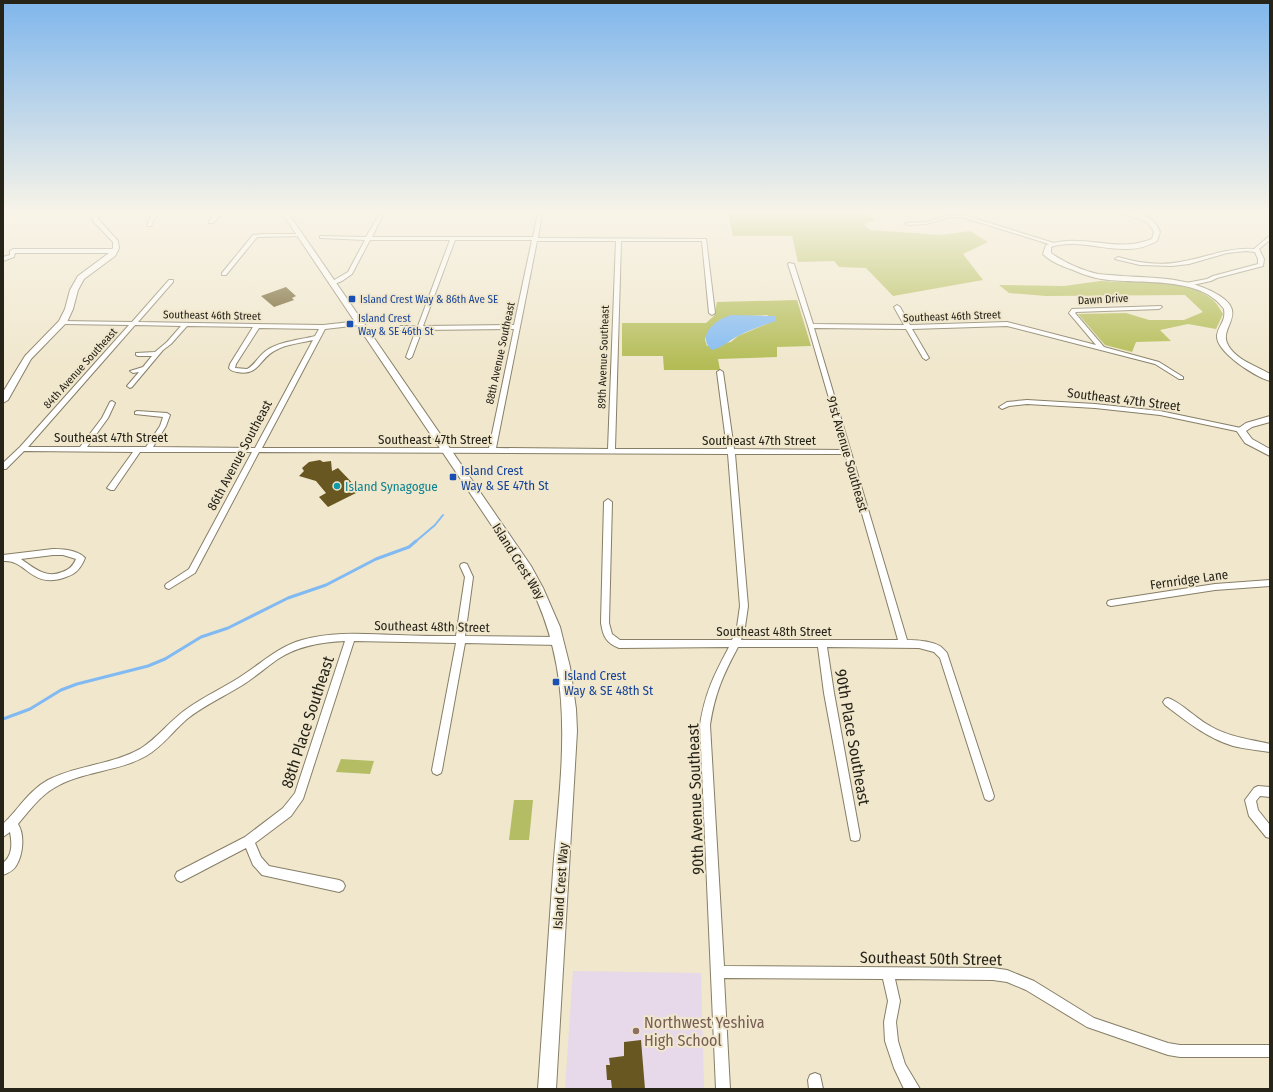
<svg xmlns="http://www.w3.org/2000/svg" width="1273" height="1092" font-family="'Fira Sans Condensed',sans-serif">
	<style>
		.education { fill: #e7d8ea }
		.green { fill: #b4bd63 }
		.forest { fill: #b3bc55; fill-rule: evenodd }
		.water { fill: #81baf3 }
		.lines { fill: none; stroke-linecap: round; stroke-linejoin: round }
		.stream-far1 { stroke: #81baf3; stroke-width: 2 }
		.stream { stroke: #81baf3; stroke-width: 3 }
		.building { fill: #685720 }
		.street-casing { stroke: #867e66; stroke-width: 2 }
		.secondary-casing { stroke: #867e66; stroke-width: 2 }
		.street { fill: #fff; fill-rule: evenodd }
		.secondary { fill: #fff; fill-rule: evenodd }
		.transit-dot { fill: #1a4fb4; stroke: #f0e7cd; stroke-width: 1.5 }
		.culture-dot { fill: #0f9aa8; stroke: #f0e7cd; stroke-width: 1.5 }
		.education-dot { fill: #8d6e63; stroke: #f0e7cd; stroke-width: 1.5 }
		.labels { text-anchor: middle; stroke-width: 4; stroke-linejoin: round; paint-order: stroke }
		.far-transit-label { font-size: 11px; fill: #164399; stroke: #f0e7cd; text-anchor: start }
		.far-street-label { font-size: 11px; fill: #262319; stroke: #f0e7cd }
		.street-label { font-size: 13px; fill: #262319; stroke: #f0e7cd }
		.transit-label { font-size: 13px; fill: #164399; stroke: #f0e7cd; text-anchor: start }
		.culture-label { font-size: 13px; fill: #0d838f; stroke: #f0e7cd; text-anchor: start }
		.near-street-label { font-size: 16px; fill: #262319; stroke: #f0e7cd }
		.near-education-label { font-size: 16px; fill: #785e54; stroke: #f0e7cd; text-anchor: start }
	</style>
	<rect width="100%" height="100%" fill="#f0e7cd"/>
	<polygon class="education" points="573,971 701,973 704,1089 565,1089"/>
	<g class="green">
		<polygon points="341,759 374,761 370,774 336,772"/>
		<polygon points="514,800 533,800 529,840 509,840"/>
	</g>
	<g class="forest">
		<polygon points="728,213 864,213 876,220 864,224 870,230 942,235 970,231 988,242 963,254 983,280 893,296 866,268 839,267 834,261 798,262 792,236 733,236"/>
		<path d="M1100,281C1135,283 1183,277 1212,299C1216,302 1220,309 1223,314L1216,329L1188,324L1160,330L1171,341L1136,342L1132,352L1105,345L1078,314L1126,313L1149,320H1184L1203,312L1185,295L1046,296L1009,293L999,285L1064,286Z"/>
		<path d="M797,300L811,346L777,347V357L718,359L720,370H664L663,356H622V323H706L714,316L717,302ZM767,315L776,320L738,336L731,342L707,346L705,340L706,336L746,316Z"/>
	</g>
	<path class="water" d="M732,315L776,316V321C764,325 752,329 740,335C729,340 724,347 712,350C695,336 717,318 732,315Z"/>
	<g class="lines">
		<polyline class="stream-far1" points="415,542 435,525 443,515"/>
		<polyline class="stream" points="3,719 30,709 61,690 77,684 148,666 165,659 201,637 228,628 288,598 326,585 376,559 409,547 416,541"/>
	</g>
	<g class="building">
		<polygon points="286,287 296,296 292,298 294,300 274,307 261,296"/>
		<polygon points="320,460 323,462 331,461 332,471 338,468 360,491 328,507 319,497 326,493 316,481 299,476 304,471 302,468 309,462"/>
		<polygon points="641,1040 645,1089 612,1089 611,1080 607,1080 606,1065 610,1065 609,1058 624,1056 624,1042"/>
	</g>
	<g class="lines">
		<defs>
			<g id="street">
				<polygon points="154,213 159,213 154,219 151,226 147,226 150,218"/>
				<polygon points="217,213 222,213 213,223 209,223 209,221"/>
				<path d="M380,213H384L372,237H533L538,213H542L538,238L706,239L715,313L712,315L709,313L702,241H621L615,449H727L717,372L720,370L723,372L734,449L844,450L808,326L788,264L789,263L794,264L813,324L904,325L894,307L897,305L900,307L910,325L1007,322L1096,345L1069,313L1072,309L1161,306L1162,307L1159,309L1076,312L1075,313L1104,347L1159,362L1183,377V379H1179L1155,364L1007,326L912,329L929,358L926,360L923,358L906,329L814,328L907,640C917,640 931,641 940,646C943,648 945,651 947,653L994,796L993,799L989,801L985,799L984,796L940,658L934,652L919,648L827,647L834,693L860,836L859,840L855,841L851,840L824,693L818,647H738C723,675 715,693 710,725L724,966L993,968L1007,970L1034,981L1094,1018L1168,1043L1180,1045H1270V1057H1180L1168,1055L1087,1027L1026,990L1007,982L993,980L895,979L900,1001L896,1022L898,1041L905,1064L920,1089H904L894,1068L885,1041L884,1022L888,1001L883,979L724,978L730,1089H716L700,725C705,693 714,675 729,647L619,648C606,643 603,636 601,623L604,502L608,499L612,502L609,623L612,634L620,640H732L737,627L740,606L728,454L259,452L195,573L169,589L166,588L165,586L166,584L189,569L252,452H140L114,490H111L107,488L133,452L24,451L6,469H3V463L20,447L129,325L63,324L61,323V321L132,322L169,280H173V282L138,322L323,325L360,321L363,323L360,325L325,329L262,448H489L514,329L422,330L412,357L409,359L406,357L416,330H398L395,328L398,326H418L450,240H370L352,274L342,281L332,285L329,283L348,272L365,240L322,238H320V236L366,237ZM455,240H532L514,325L423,326ZM537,241H616L608,449L496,448ZM135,325L181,326L167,342L155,352L136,353V355L138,356H152L143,367L130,371L133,373L139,372L127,386L130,388L132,387L163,350L171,344L187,326L253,327L230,364L229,368C231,371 233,371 237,372C259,377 260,357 276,350C287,344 301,343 313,340L255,448L153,447L166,426L170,415L167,413L137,411L135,412V414L163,417L160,426L146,447H87L108,418L115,403L112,401L110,402L102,418L80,447H28ZM259,328L319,329L315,336C300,340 281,341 267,350C259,355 256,364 247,369L235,368L236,364ZM735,454H845L898,640H741L745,627L748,606Z"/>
				<polygon points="949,215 964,215 1057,244 1052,245 962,217 949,217 926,224 907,225 905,224 907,223 926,222"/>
				<polygon points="263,234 300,234 302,235 300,236 257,237 226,275 222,275 222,273 253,235"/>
				<path d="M1268,237H1270V240L1259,249L1264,259L1263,266L1217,278L1211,281L1188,286L1186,285V283L1207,279L1213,276L1258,264V259L1255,252L1246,251L1227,253L1189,264L1172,266L1140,265L1115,259L1118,257C1138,263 1159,266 1180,262C1205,258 1228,247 1254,249Z"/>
				<polygon points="13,249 115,249 118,251 115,253 15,253 14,257 3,261 3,257 10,255 10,251"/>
				<polygon points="1027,400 1095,404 1160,411 1241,428 1244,430 1241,432 1160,415 1095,408 1027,404 1009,406 1002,409 999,407 1007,402"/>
				<path d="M53,549C63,549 78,550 85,558C81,568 76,574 66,577C31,590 27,559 3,561V555ZM53,555H63L76,559C73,566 69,570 62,572C46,579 34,568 21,559Z"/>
				<path d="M464,563L467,564L473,577L465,636L559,637L562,638L563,641L562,644L559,645L465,643L442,770L441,773L437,775L433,773L432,770L456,643L354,641L303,799L291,816L255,843L261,857L269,866L339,880L343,882L345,886L343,890L339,892L262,875L253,865L246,848L181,882L177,880L175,876L177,872L245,837L283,808L295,793L345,641C321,642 298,646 278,659C265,668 254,678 241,686C223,697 203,706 187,719C173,731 162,747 146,756C118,772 82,771 54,788C40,796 29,811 18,824C25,835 23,855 16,866C13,871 8,873 3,875V863C13,855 12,843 10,832L3,837V824C18,810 29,790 48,780C77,765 111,765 140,749C158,738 170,720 188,708C205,696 223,688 240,677C261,664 277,647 302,640C333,631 366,634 398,635C418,636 437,636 456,636L465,577L460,566L461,564Z"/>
				<polygon points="1270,580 1270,586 1215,590 1111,606 1108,605 1107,603 1108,601 1111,600 1215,584"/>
				<path d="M1168,698C1180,702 1197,719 1210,726C1229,737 1249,739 1270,744V752C1258,750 1245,749 1233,746C1207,738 1186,721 1165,705L1163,702L1165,699Z"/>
				<polygon points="1258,786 1270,787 1270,797 1260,796 1256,801 1258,810 1270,825 1270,838 1266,837 1249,816 1245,800 1254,788"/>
				<polygon points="815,1073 820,1075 823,1089 809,1089 808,1080 810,1075"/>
			</g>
			<g id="secondary">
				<polygon points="95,213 101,213 98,218 99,220 118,241 119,248 115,256 84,279 78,290 73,309 67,322 31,359 8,400 3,403 3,392 25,356 59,321 65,309 70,290 78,276 109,253 113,248 113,242 93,221 92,218"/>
				<path d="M282,213H288L531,566L543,588L560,627L570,667L576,709L577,731L556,1089H538C543,1017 548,945 553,872C561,764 579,672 523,572Z"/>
				<path d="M1125,213C1141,213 1154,216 1160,232L1157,241C1148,246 1139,249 1128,249C1102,250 1076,239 1051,247V253C1065,263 1081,270 1098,274C1105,275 1114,275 1122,276C1152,278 1183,277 1211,291C1254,312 1217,326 1228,345C1236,360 1257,366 1270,374V381C1256,377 1215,352 1217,335C1219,324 1226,322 1224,309C1199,273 1133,286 1096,278C1088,276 1080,273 1073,270C1062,266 1051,262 1043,254L1046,245C1083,232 1116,254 1152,239L1154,232C1147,216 1135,221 1125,213Z"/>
				<polygon points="1270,416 1270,422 1252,427 1246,431 1252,439 1270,449 1270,456 1245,443 1236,430 1246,423"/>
			</g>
		</defs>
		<use href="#street" class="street-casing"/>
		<use href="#secondary" class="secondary-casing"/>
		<use href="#street" class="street"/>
		<use href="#secondary" class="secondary"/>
	</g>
	<linearGradient id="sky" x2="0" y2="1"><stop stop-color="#7fb6ec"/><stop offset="0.58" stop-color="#f8f4e8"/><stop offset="1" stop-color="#f8f4e8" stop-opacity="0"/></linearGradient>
	<rect width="1273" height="366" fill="url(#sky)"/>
	<g class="transit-dot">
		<rect x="348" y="295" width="8" height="8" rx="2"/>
		<rect x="346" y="320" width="8" height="8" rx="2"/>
		<rect x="449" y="473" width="8" height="8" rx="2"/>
		<rect x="552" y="678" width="8" height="8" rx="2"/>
	</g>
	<circle class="culture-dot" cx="337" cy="486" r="4"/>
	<circle class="education-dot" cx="636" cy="1031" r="4"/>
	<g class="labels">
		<g class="far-transit-label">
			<text x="360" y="303">Island Crest Way &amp; 86th Ave SE</text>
			<text x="358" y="322">Island Crest<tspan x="358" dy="13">Way &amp; SE 46th St</tspan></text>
		</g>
		<g class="far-street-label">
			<text transform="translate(1103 299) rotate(-3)" y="4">Dawn Drive</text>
			<text transform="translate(212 315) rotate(1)" y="4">Southeast 46th Street</text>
			<text transform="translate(952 316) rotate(-2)" y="4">Southeast 46th Street</text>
			<text transform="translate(500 353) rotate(-78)" y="4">88th Avenue Southeast</text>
			<text transform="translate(603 357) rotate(-88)" y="4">89th Avenue Southeast</text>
			<text transform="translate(80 368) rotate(-48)" y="4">84th Avenue Southeast</text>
		</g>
		<g class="street-label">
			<text transform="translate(1124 399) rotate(7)" y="5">Southeast 47th Street</text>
			<text x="111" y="442">Southeast 47th Street</text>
			<text x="435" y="444">Southeast 47th Street</text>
			<text x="759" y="445">Southeast 47th Street</text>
			<text transform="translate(848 454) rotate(74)" y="5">91st Avenue Southeast</text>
			<text transform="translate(239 455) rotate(-62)" y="5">86th Avenue Southeast</text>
			<text transform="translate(519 561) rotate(58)" y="5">Island Crest Way</text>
			<text transform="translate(1189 579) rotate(-8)" y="5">Fernridge Lane</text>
			<text transform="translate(432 626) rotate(1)" y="5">Southeast 48th Street</text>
			<text x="774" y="636">Southeast 48th Street</text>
			<text transform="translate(560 886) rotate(-86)" y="5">Island Crest Way</text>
		</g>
		<g class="transit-label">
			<text x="461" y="475">Island Crest<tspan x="461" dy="15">Way &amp; SE 47th St</tspan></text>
			<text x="564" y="680">Island Crest<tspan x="564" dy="15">Way &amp; SE 48th St</tspan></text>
		</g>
		<g class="culture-label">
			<text x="345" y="491">Island Synagogue</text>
		</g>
		<g class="near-street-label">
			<text transform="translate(307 722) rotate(-72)" y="6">88th Place Southeast</text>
			<text transform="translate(853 737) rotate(80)" y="6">90th Place Southeast</text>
			<text transform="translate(695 799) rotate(-92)" y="6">90th Avenue Southeast</text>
			<text transform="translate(931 958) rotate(1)" y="6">Southeast 50th Street</text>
		</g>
		<g class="near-education-label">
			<text x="644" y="1028">Northwest Yeshiva<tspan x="644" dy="18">High School</tspan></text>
		</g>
	</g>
	<rect width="1273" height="1092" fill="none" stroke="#262319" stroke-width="8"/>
</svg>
